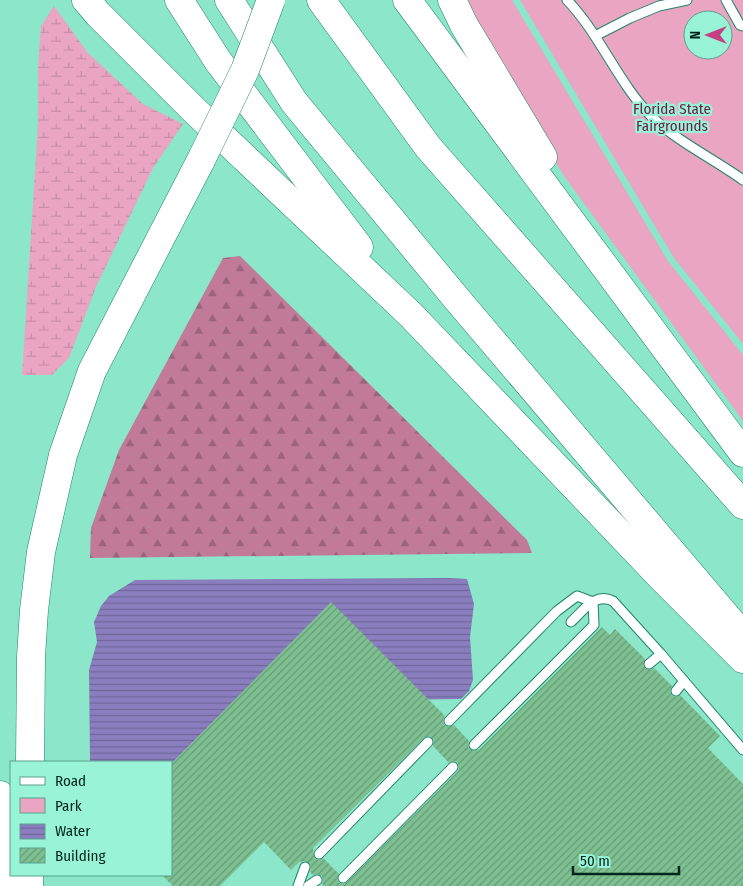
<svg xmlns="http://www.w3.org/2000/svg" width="743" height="886" font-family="'Fira Sans Condensed',sans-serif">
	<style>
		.green { fill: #eaa5c2; fill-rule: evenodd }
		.forest { fill: url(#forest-firs) }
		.wetland { fill: url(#wetland-marsh) }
		.water { fill: url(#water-rules) }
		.building { fill: url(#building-hatch); fill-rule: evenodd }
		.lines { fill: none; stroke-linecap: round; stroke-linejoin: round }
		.lane-casing { stroke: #20846c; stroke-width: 11 }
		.primary-casing { stroke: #20846c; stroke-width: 29 }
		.highway-casing { stroke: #20846c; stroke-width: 29 }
		.lane { stroke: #fff; stroke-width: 9 }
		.primary { stroke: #fff; stroke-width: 28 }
		.highway { stroke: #fff; stroke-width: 28 }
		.primary-bridge-casing { stroke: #20846c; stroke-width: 29; stroke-linecap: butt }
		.primary-bridge { stroke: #fff; stroke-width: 28 }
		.labels { text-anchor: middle; stroke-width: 4.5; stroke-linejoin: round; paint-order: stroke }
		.park-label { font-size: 15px; fill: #711b48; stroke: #98f3d7 }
	</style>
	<defs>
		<pattern id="forest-firs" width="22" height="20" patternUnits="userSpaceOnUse" patternTransform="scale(1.25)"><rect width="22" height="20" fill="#c27a99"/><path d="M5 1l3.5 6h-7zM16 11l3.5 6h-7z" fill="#9b647c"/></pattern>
		<pattern id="wetland-marsh" width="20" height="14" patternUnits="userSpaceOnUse" patternTransform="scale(1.25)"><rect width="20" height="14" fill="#eaa5c2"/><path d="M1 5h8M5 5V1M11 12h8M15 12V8" fill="none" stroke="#c78ea6"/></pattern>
		<pattern id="water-rules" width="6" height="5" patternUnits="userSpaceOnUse" patternTransform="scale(1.25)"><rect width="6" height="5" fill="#8b7ebf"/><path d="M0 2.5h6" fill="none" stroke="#6f679a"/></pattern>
		<pattern id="building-hatch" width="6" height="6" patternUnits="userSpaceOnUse" patternTransform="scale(1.25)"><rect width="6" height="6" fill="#7ec091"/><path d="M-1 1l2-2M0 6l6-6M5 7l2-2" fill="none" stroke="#659c76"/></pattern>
	</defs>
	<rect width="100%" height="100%" fill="#8be6ca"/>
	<g class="green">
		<polygon points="461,0 512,0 668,261 743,355 743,421 564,176 472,22"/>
		<path d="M520,0H743V344L674,258ZM693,20H723V50H693Z"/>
	</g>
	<polygon class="forest" points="240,256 527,540 532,553 90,558 91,528 119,450 223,258"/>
	<polygon class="wetland" points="54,6 88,53 143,104 183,124 153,168 96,287 69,358 52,375 22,375 38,125 38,67 41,26"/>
	<polygon class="water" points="449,578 467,579 474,604 470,637 473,680 469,691 461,699 233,702 171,764 171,762 90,762 89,670 97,642 94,622 101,606 109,596 135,580"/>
	<path class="building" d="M331,602L445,716L443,720L444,725L448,727L454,725L469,741L468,747L473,751L479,750L602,627L610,635L615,629L645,659L643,665L645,668L650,670L654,668L672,686L670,691L672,696L676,697L680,695L720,736L708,748L743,784V886H324L322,884L323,880L322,876L317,874L313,875L310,872L311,866L309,863L304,861L299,862L291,870L264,842L220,886H173L162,875H171V764ZM429,736L434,740L433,746L449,763L454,761L458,763L459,768L458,771L347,882L344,884L339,883L337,879L339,874L323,858L318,860L314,858L313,848L424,738Z"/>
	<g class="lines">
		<defs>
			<g id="lane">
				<path d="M567,0C600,34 619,85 652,117C678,142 714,159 743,180"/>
				<polyline points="726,0 740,25 743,26"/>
				<polyline points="595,36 630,18 659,6 687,0"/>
				<path d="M571,622C584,610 595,592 613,601L661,654L743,750"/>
				<polyline points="649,664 661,654"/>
				<polyline points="676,691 684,681"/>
				<polyline points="449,721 557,611 577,596 593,602 594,625 474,745"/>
				<polyline points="319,854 428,742"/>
				<polyline points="343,878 453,767"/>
				<polyline points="298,886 305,867"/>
				<polyline points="308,886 317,880"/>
			</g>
			<g id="primary">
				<polyline points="30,762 31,657 34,610 41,552 63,455 92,371 201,160"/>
				<polyline points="0,795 2,818 3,886"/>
				<polyline points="29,886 29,875"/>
			</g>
			<g id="highway">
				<polyline points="86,0 98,14 194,110 411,315 661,577 743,659"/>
				<polyline points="179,0 218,61 359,247"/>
				<polyline points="229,0 294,102 456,298 743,636"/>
				<polyline points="321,0 428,147 743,505"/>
				<polyline points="407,0 743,453"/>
				<polyline points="452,0 464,25 543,157"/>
			</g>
		</defs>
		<use href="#lane" class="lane-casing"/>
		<use href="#primary" class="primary-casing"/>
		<use href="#highway" class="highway-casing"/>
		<use href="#lane" class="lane"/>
		<use href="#primary" class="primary"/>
		<use href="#highway" class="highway"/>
		<defs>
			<polyline id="primary-bridge" points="201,160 245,70 271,0"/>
		</defs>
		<use href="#primary-bridge" class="primary-bridge-casing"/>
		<use href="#primary-bridge" class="primary-bridge"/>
	</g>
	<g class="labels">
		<g class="park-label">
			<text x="672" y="114">Florida State<tspan x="672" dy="17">Fairgrounds</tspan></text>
		</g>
	</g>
	<rect x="10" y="761" width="162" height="115" fill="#98f3d7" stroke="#5ba18c"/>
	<rect x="20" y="777" width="25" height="8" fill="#ffffff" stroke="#5ba18c"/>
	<text x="55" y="786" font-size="15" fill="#00251c">Road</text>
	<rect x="20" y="798" width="25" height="15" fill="#eaa5c2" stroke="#5ba18c"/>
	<text x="55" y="811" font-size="15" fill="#00251c">Park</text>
	<rect x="20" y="824" width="25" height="15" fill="url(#water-rules)" stroke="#5ba18c"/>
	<text x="55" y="836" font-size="15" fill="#00251c">Water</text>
	<rect x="20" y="848" width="25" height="15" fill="url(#building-hatch)" stroke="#5ba18c"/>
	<text x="55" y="861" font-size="15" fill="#00251c">Building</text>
	<g transform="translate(708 35) rotate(270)"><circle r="24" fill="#98f3d7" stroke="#5ba18c"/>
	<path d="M0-4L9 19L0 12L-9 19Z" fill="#c54184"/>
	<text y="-8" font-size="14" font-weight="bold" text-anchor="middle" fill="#00251c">N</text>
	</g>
	<path d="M573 866v8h106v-8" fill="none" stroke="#00251c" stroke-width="2.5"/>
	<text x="580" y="866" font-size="15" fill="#00251c" stroke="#98f3d7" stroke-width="4" paint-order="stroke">50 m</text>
</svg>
